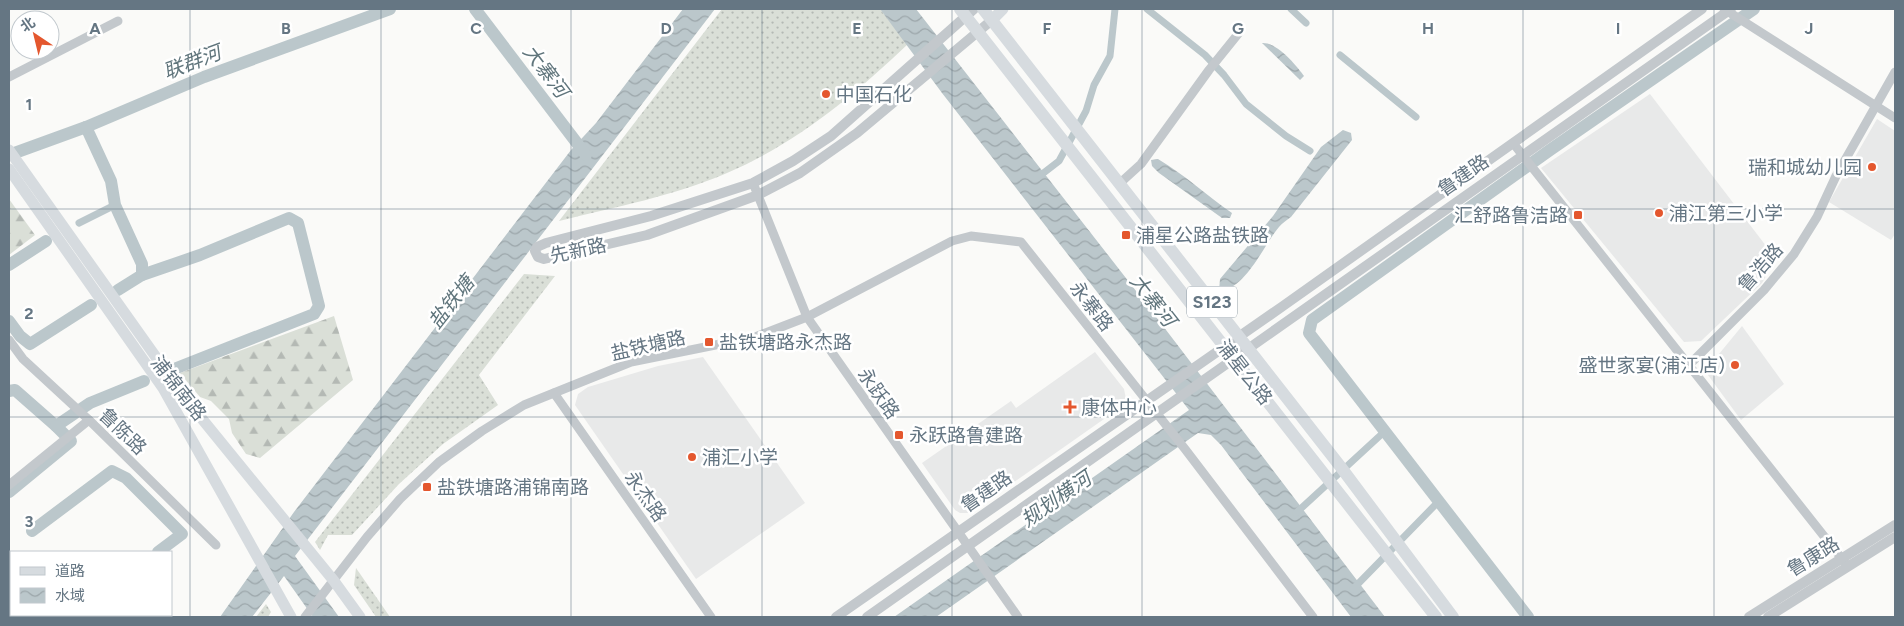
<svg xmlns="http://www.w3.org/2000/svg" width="1904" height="626" font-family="Figtree,'Noto Sans SC',sans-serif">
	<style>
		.built { fill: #e8e9e9 }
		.grass { fill: url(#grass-dots) }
		.forest { fill: url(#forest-firs) }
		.water { fill: url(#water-waves) }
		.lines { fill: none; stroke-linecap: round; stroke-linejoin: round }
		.canal { stroke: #bbc7cb; stroke-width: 7 }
		.river { stroke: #bbc7cb; stroke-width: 12 }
		.minor { stroke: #c3c8cc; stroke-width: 9 }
		.tertiary { stroke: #c3c8cc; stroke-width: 10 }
		.secondary { stroke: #d6dbdf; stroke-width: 11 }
		.primary { stroke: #d6dbdf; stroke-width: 12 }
		.grid { fill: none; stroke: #657683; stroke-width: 1; stroke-opacity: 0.55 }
		.poi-dot { fill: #e4572e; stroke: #fff; stroke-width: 2 }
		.labels { text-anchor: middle; stroke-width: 5; stroke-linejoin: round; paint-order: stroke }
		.shield { fill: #fff; stroke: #939fa8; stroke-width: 1 }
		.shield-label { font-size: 18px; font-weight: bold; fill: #657683 }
		.poi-label { font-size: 19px; fill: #657683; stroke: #fff; text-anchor: start }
		.street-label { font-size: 19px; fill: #657683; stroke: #fff }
		.water-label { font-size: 20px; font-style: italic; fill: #60757c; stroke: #fff }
		.grid-label { font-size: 16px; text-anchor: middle; font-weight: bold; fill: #657683; stroke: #fff; stroke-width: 5; stroke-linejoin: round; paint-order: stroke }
	</style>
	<defs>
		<pattern id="grass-dots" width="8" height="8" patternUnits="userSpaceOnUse" patternTransform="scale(1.25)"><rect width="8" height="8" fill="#dadfd7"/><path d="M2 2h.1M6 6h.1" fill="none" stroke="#b4b9b4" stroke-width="1.8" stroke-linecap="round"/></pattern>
		<pattern id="forest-firs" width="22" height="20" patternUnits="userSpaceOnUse" patternTransform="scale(1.25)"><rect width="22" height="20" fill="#dadfd7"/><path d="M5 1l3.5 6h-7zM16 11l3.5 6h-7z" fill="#b4b9b4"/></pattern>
		<pattern id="water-waves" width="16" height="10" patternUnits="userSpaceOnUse" patternTransform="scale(1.25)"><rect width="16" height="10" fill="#bbc7cb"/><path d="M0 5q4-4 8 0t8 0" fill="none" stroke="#9ca6aa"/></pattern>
	</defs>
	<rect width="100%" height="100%" fill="#fafaf8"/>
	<g class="built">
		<polygon points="1650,94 1776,259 1762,283 1701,341 1684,342 1541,168"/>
		<polygon points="1877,119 1895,131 1895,234 1891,240 1829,202"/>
		<polygon points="1742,326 1784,384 1741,420 1705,371"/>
		<polygon points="1095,352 1124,389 1126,399 1124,405 970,513 960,513 955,510 922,463 1011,401 1016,408"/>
		<polygon points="703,357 805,503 696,579 575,405 578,394 588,387 658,366"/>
	</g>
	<g class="grass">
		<path d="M722,9H880L908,44C853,96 797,143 727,173C674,196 615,207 559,221Z"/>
		<polygon points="524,274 555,276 479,375 498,405 443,444 399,484 352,535 328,535 320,550 315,542"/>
		<polygon points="356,568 390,617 376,617 354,585"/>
		<polygon points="266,604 271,612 268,617 256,617"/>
	</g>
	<g class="forest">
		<polygon points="9,199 35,235 9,255"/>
		<polygon points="334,316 353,380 260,458 246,454 232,433 229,419 211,401 200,397 180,373"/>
	</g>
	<g class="water">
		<polygon points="683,9 715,9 295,556 339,617 313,617 284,576 252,617 220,617 294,512 571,150 596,123"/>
		<polygon points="880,9 916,9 1147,305 1385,617 1351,617 1221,445 1211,435 1198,433 936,617 894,617 1189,410 942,93"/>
		<path d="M1262,43C1277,42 1296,65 1304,76L1300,80Z"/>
		<path d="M1343,130L1351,133L1352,140L1291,217C1287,220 1282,223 1279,227C1263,246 1246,289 1219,291L1220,279L1273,216L1321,147Z"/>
		<path d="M1158,159C1185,175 1206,195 1232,213L1230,218H1222L1159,173L1152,166L1151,160Z"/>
	</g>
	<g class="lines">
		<g class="canal">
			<polyline points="1147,9 1205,55 1224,75 1246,104 1286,136 1310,151"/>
			<polyline points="1291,9 1306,23"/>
			<polyline points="1340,55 1416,117"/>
			<polyline points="1037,178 1059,161 1086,111 1094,85 1110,56 1115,9"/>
			<polyline points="79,223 115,205"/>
			<polyline points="1296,513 1384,432"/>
			<polyline points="1353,589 1438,502"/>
		</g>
		<g class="river">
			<polyline points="475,9 586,155"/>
			<polyline points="86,127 111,181 115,205 142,264 142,275 118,290"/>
			<polyline points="9,155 86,127 204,77 390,9"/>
			<polyline points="9,265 46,241"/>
			<polyline points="142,275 200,255 289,218 298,223 319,306 314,314 174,369"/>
			<polyline points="9,321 20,336 30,344 91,305"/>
			<polyline points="9,391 15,390 56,426 90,403 144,381"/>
			<polyline points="9,492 71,441 56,426"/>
			<polyline points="32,531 112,471 126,478 182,534 158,552"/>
			<polyline points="86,617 89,615"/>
			<polyline points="1528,617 1309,333 1312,320 1550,150 1754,9"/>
		</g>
		<g class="minor">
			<polyline points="1724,9 1895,118"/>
			<polyline points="9,77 118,21"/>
			<polyline points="1513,143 1846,564"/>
			<polyline points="753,183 807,317 1018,617"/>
			<polyline points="1119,184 1141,164 1209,70 1238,34"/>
			<polyline points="9,340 23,359 89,420 216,545"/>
			<polyline points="1689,365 1764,290 1794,254 1817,217 1836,176 1895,72"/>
			<polyline points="554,393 711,617"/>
			<polyline points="9,485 89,420"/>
			<polyline points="305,617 367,537 400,499 439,462 482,431 524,405 631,362 755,337 807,317 952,241 971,236 1021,242 1185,449 1313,617"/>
		</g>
		<g class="tertiary">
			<polyline points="974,9 831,136 793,161 753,183 651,216 546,243 537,247 535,251 538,257 544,259 647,235 758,195 800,173 857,133 992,20"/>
			<polyline points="836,617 1283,306 1702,9"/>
			<polyline points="867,617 1731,9"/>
			<polyline points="1749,617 1895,525"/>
			<polyline points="1768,617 1895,537"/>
		</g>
		<g class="secondary">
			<polyline points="992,20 1003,9"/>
			<polyline points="9,150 185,398 334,581 360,617"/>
			<polyline points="9,169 163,388 291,617"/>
		</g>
		<g class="primary">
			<polyline points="960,9 1436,617"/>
			<polyline points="983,9 1340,466 1453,617"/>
		</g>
	</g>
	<path class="grid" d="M190,9V617M381,9V617M571,9V617M762,9V617M952,9V617M1142,9V617M1333,9V617M1523,9V617M1714,9V617M9,209H1895M9,417H1895"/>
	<g class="poi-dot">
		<circle cx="826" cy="94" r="5"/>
		<circle cx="1872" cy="167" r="5"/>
		<circle cx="1659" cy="213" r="5"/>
		<rect x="1573" y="210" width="10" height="10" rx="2.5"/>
		<rect x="1121" y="230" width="10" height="10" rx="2.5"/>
		<rect x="704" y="337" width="10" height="10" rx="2.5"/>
		<circle cx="1735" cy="365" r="5"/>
		<path d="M1067.5 399.5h5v5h5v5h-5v5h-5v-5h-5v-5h5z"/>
		<rect x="894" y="430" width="10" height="10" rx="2.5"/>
		<circle cx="692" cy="457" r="5"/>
		<rect x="422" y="482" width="10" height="10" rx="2.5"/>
	</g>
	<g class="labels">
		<rect class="shield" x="1187" y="286.5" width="50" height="31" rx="4"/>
		<g class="shield-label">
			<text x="1212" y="308">S123</text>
		</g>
		<g class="poi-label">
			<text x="836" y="101">中国石化</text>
			<text x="1862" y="174" text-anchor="end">瑞和城幼儿园</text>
			<text x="1669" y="220">浦江第三小学</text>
			<text x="1568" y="222" text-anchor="end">汇舒路鲁洁路</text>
			<text x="1136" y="242">浦星公路盐铁路</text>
			<text x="719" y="349">盐铁塘路永杰路</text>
			<text x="1725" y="372" text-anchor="end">盛世家宴(浦江店)</text>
			<text x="1081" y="414">康体中心</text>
			<text x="909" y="442">永跃路鲁建路</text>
			<text x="702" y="464">浦汇小学</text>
			<text x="437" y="494">盐铁塘路浦锦南路</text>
		</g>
		<g class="street-label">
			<text transform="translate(1463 175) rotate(-35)" y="7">鲁建路</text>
			<text transform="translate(578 250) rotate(-12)" y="7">先新路</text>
			<text transform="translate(1760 267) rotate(-49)" y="7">鲁浩路</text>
			<text transform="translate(1092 306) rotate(52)" y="7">永寨路</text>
			<text transform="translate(648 345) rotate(-13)" y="7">盐铁塘路</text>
			<text transform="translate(1245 372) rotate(52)" y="7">浦星公路</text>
			<text transform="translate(179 388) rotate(52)" y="7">浦锦南路</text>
			<text transform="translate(879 393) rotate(55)" y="7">永跃路</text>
			<text transform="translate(123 431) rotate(44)" y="7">鲁陈路</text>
			<text transform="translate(986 491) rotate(-35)" y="7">鲁建路</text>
			<text transform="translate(646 496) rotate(55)" y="7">永杰路</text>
			<text transform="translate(1813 556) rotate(-32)" y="7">鲁康路</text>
		</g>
		<g class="water-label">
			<text transform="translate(192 62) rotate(-21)" y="7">联群河</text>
			<text transform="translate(546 71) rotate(53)" y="7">大寨河</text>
			<text transform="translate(1153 300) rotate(52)" y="7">大寨河</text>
			<text transform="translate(451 302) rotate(-52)" y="7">盐铁塘</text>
			<text transform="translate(1056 499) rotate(-35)" y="7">规划横河</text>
		</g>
	</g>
	<g class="grid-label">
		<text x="95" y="34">A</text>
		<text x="286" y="34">B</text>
		<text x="476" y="34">C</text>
		<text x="666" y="34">D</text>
		<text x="857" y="34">E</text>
		<text x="1047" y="34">F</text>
		<text x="1238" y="34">G</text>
		<text x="1428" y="34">H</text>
		<text x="1618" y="34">I</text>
		<text x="1809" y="34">J</text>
		<text x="29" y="110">1</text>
		<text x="29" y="319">2</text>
		<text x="29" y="527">3</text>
	</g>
	<rect width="1904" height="626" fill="none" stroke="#657683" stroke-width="20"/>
	<rect x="10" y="551" width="162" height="65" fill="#ffffff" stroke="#c1c8cd"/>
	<rect x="20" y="567" width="25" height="8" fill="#d6dbdf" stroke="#c1c8cd"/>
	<text x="55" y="576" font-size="15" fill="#657683">道路</text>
	<rect x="20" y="588" width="25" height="15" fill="url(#water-waves)" stroke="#c1c8cd"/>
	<text x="55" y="601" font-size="15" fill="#657683">水域</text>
	<g transform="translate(35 35) rotate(325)"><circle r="24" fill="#ffffff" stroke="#c1c8cd"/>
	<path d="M0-4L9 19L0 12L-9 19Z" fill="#e4572e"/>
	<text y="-8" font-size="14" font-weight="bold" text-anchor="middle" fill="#657683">北</text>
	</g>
</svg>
